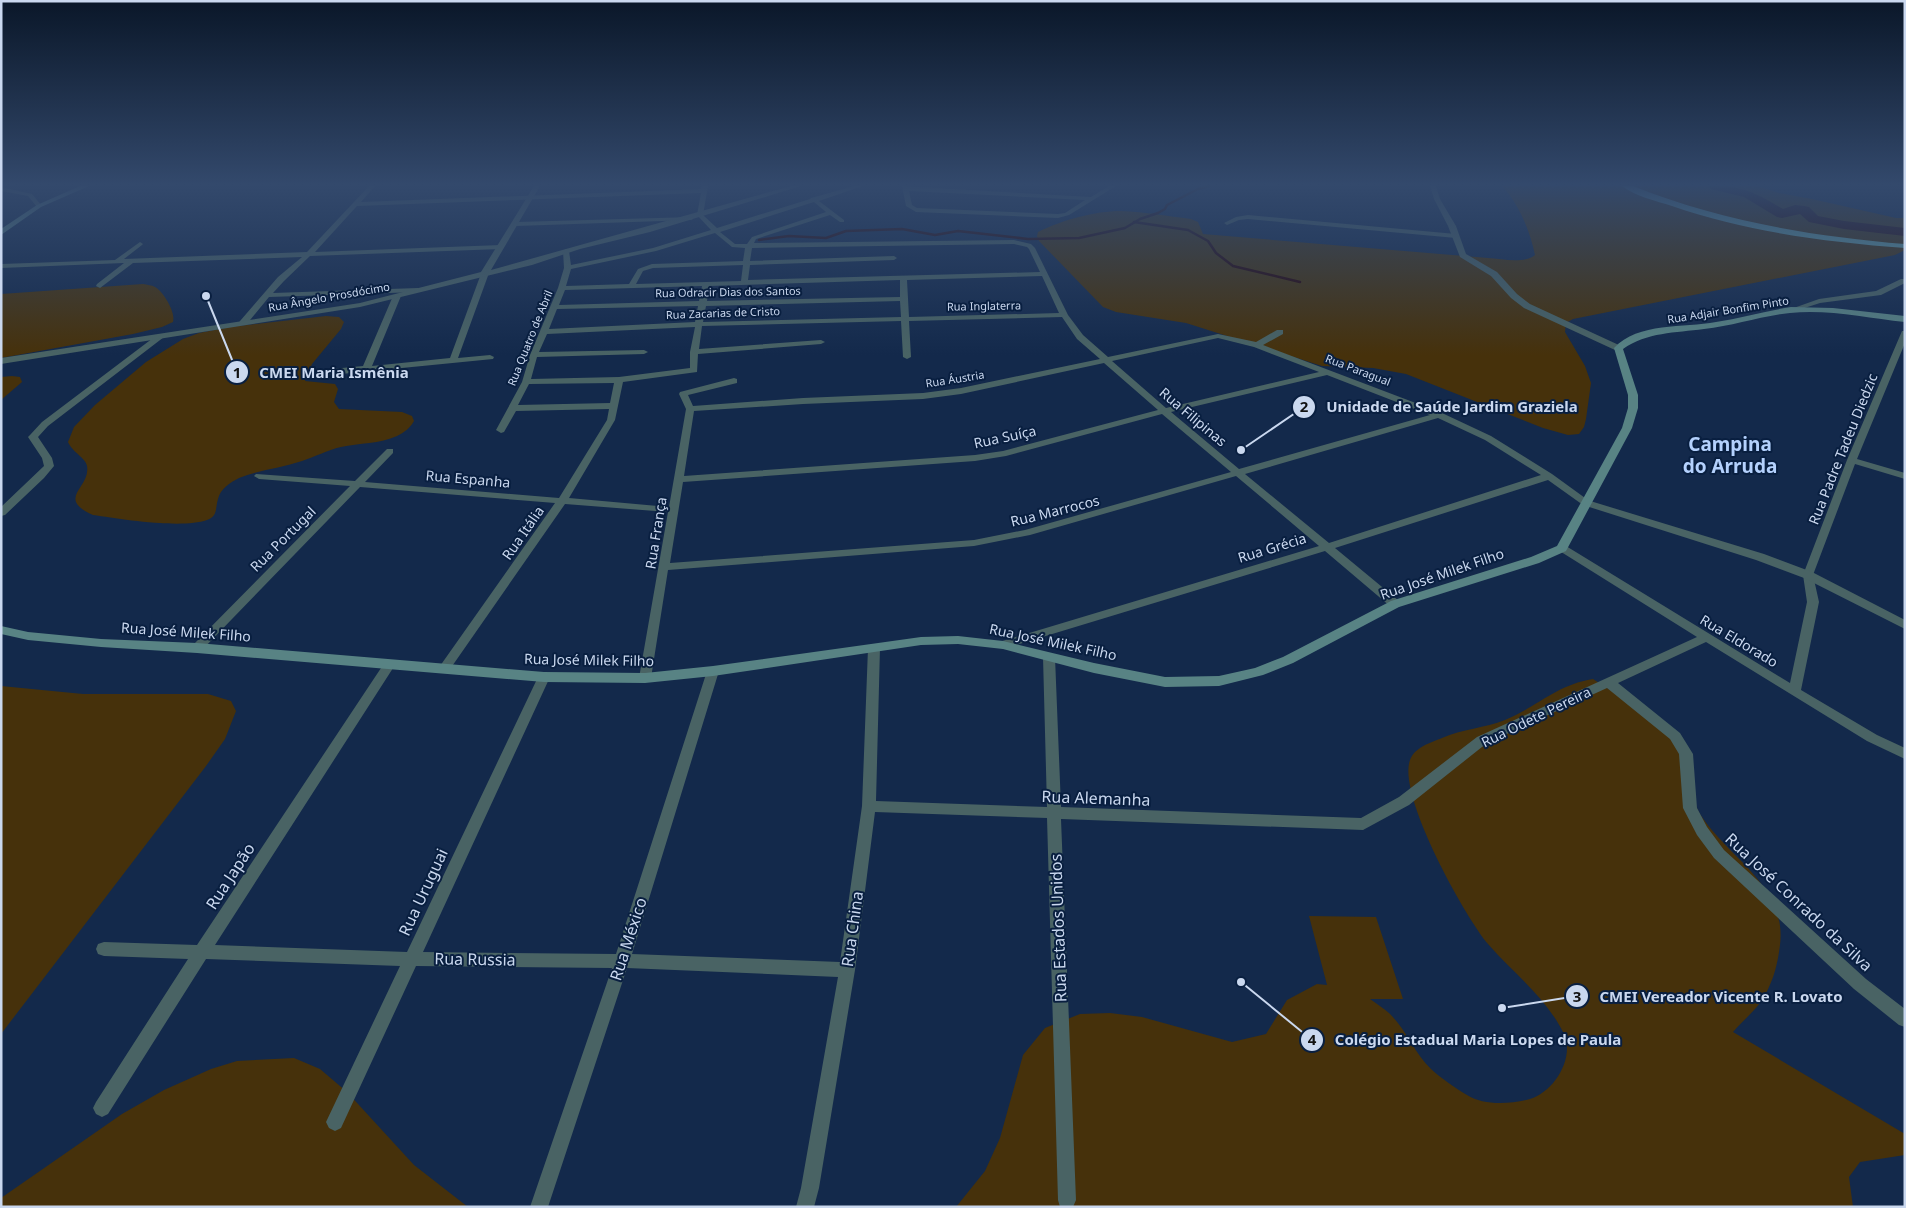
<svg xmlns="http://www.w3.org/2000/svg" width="1906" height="1208" font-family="'Noto Sans',sans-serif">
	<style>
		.green { fill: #46310b }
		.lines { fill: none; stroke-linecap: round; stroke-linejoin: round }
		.stream { stroke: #270306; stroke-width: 2.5 }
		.river { fill: #270306; fill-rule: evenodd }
		.minor { fill: #496364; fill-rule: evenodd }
		.tertiary { fill: #496364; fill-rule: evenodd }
		.secondary { fill: #588384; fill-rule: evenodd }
		.trunk { fill: #68a6a8; fill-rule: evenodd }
		.labels { text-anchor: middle; stroke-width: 4; stroke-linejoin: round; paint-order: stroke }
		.far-street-label { font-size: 11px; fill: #cad8ef; stroke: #091f40 }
		.street-label { font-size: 14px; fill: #cad8ef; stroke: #091f40 }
		.near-street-label { font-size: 16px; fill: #cad8ef; stroke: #091f40 }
		.district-label { font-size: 19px; font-weight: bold; fill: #b4d1fd; stroke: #091f40 }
		.leader { fill: none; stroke: #cad8ef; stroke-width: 2 }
		.callout-dot { fill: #cad8ef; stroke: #091f40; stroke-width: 2 }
		.mark-label { font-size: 15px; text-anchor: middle; font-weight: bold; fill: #111 }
		.callout-label { font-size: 15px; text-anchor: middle; font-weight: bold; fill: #cad8ef; stroke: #091f40; stroke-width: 4; stroke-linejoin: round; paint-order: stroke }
	</style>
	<rect width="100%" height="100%" fill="#13294b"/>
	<g class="green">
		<path d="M1502,186H1757L1779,193L1812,199L1896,218H1905V250L1895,255L1573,319L1566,323L1565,332L1585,366L1591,383L1586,419L1584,427L1579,434L1568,435L1543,428L1406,374L1373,368L1322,366L1186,323L1116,312L1103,307L1039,241L1037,236L1038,232C1062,220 1095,211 1121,211C1145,212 1168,216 1191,219L1198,222L1203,234L1488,258C1502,259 1524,264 1535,255C1530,231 1519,204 1502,186Z"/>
		<path d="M143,284C147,285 152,285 155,287C164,292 176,313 173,322L162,327L133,334L1,358V294Z"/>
		<path d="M326,316L339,317L344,322L341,329L312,364L305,381L335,384L338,389L334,402L339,409L402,412L412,416L414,421C410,428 405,432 397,436C380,444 359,443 341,447C327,450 315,457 302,461C281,468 259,470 239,478C231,482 220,489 218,499C215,509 218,516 207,520C181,529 121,519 93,515C55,498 91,488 87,466C86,458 72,452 68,442L74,427L95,405L146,362L183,339L199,333L230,327Z"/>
		<polygon points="12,376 20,377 22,382 1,400 1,377"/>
		<path d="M1593,679C1618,695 1673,728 1685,756C1693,776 1689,799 1702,817C1731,860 1787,887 1780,945C1778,962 1774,979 1765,995C1758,1009 1743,1020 1733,1032L1905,1134V1155L1860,1162L1849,1177L1853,1207H956L985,1171L1000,1138L1023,1055L1045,1028L1080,1014L1110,1013L1142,1017L1232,1042L1266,1034L1287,1000L1317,984L1327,985L1309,916L1376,917L1403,999H1370C1376,1003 1383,1008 1389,1013C1406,1029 1414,1053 1431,1069C1441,1078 1455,1088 1467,1095C1484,1106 1511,1104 1530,1099C1554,1092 1575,1058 1564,1034C1546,997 1514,974 1488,944C1464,915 1397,795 1410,760C1415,747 1430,743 1442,738C1462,729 1485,728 1505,720C1537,707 1556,685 1593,679Z"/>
		<polygon points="1,686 83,694 208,694 231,701 236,711 225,739 206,766 1,1034"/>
		<polygon points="294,1058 320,1069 347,1092 414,1165 468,1207 1,1207 1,1198 122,1114 164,1090 211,1069 237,1061"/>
	</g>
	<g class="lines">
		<g class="stream">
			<polyline points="1134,222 1188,230 1208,241 1216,253 1233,266 1300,282"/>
			<polyline points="759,240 789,236 826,238 846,231 902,229 935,235 958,231 1028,239 1079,238 1125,228 1140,219 1158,213 1165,209 1167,205 1198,189 1209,186"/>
		</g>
		<path class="river" d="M1709,186C1743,186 1754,192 1783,209L1795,205L1804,206L1809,207L1818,216L1844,221L1905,228V236L1844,229L1809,222L1800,214L1782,218L1777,217L1744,197L1711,189Z"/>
		<g class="minor">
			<path d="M369,186H375L361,202L701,189L702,186H708L703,215L717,228L810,199L811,198L854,186H863L819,201L844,220V222H840L830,215L756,239L754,243L1014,240L1031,244L1035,248L1068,315L1083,335L1108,357L1218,334L1256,342L1277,330H1283V334L1263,345L1442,413L1491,436L1552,474L1592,503L1591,505H1583L1548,480L1335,548L1399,601L1401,604L1399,607H1391L1325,551L1003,649L997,645L999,642L1319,546L1236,476L1030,535L974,546L668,570L651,678L649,681H641L639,678L668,512L565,504L448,672H440L438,669L440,666L555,503L360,487L201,651H193L191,648L193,645L350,486L259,479L254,476L256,474L355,481L387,449H393V453L365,482L559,498L607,420L609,409L516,411L504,432L501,433L496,430L522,382L530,355L558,288L564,268L563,251L566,249L569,251L571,265L653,248L711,230L697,215L701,193L357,206L315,252L501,245L504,247L501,249L310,256L284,281L273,293L418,288L422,290L418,292L269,297L246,325H243L239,323L240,321L278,277L302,257L133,263L100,288L96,286L97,284L124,263L1,268V264L115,260L140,242L143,244L142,245L124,259L307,252ZM814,202L826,212L752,237L747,244H735L720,232ZM715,233L732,247L745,248L743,261L652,264L638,269L629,284L566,286L571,269L656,251ZM1014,244L1027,247L1029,249L1040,272L748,280L750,265L894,260L897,258L894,256L750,261L752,248ZM743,265L741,281L636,284L643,271L653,268ZM1042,276L1059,313L909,317L907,280ZM900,280V297L707,301L709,286ZM702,286L699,301L559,305L565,290ZM900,301L901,317L703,322L706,306ZM698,306L695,322L549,329L557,309ZM1062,317L1077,339L1100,359L961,388L923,393L803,398L693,406L688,395L737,383V379L734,378L680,392L679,394L686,409L669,507L569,498L615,420L623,382L697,372L698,354L821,344L825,342L821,340L699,349L702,326L901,321L903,357L907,359L911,357L909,321ZM695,327L690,352V368L619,377L531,379L537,357L644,354L648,352L644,350L539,352L547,334ZM1218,338L1254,347L1319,372L1166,408L1112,361ZM1104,363L1158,410L1003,451L975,455L684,476L694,411L803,404L923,399L961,394ZM1327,375L1430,415L1239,469L1171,412ZM614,383L610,403L518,405L529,384ZM1162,414L1231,472L1025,530L974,540L670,563L683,482L975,461L1006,456ZM1438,418L1485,440L1541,475L1329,543L1245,474Z"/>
			<path d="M902,186L1091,197L1109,186H1116L1069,215L1058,218L916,212L906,206ZM909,191L1085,200L1065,213L1058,214L917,208L912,205Z"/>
			<polygon points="1,187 32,194 42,206 37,207 28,196 1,191"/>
			<polygon points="1248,215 1456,234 1459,236 1456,238 1248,219 1239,220 1227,225 1224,223 1236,217"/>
			<polygon points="693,217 693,219 691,220 516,226 513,224 516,222"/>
			<polygon points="482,271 489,273 458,358 490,355 494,357 493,359 321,376 317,373 321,370 363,366 393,296 397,294 401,296 372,366 450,358"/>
			<polygon points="1901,279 1905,279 1905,283 1881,295 1820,303 1792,312 1788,310 1819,299 1876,291"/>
			<polygon points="1902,331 1905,331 1905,343 1857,459 1905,473 1905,479 1855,464 1813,575 1819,602 1801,690 1877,735 1905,748 1905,759 1867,741 1706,642 1618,683 1680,733 1693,754 1697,808 1707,827 1724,850 1866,979 1905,1009 1905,1027 1899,1025 1854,989 1714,858 1697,835 1683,808 1679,754 1670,739 1607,688 1487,743 1409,805 1363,830 1061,819 1076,1200 1073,1207 1060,1207 1058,1200 1047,818 875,812 855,970 819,1188 814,1207 796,1207 801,1188 838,977 627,968 548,1207 530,1207 612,968 416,966 341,1128 335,1131 329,1128 326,1122 400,966 206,959 108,1114 102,1117 96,1114 93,1108 96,1102 188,959 104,956 98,954 96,949 98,944 104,942 197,945 385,662 393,662 395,665 215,945 407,952 538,677 540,674 548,674 550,677 423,952 616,954 707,671 709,668 717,668 719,671 632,954 840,962 862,806 868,648 870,645 878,645 880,648 876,801 1047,807 1043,657 1045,654 1053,654 1055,657 1061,807 1361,818 1399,797 1477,737 1697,637 1558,550 1557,548 1558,546 1566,546 1790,683 1807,602 1803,575 1847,460"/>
			<polygon points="157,335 164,337 48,426 38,437 52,458 54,466 44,478 5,515 1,516 1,507 44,466 42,458 28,437 30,435 42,422"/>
		</g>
		<g class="tertiary">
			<polygon points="534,186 540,186 491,270 791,186 801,186 650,232 580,249 532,265 360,307 1,364 1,358 360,303 481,272"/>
			<polygon points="1430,186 1436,186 1440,199 1456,226 1466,254 1497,272 1517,294 1530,304 1621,346 1621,350 1615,350 1524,308 1511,298 1491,276 1460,257 1448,226 1434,199"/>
			<polygon points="1587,500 1764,554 1812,572 1905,620 1905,629 1804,578 1756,560 1583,505 1581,503 1583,501"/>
		</g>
		<g class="secondary">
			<polygon points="80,186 89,186 41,207 1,235 1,229 37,205"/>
			<path d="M1791,307L1833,308L1905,316V322C1867,318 1828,309 1790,313C1761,316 1733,326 1704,329C1675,333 1647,332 1623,349L1638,395V408L1632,428L1566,551L1539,563L1399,607L1293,663L1263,675L1219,686L1165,687L1094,673L1003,649L958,644L921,645L713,676L645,683L544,682L197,653L101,647L28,640L1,634V626L28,632L101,639L197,643L544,672L645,673L713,666L921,637L958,636L1003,641L1094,663L1165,677L1219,676L1255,668L1283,657L1391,601L1531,557L1557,546L1622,428L1628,408V395L1614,348C1638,322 1684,328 1716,322C1741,318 1766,311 1791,307Z"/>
		</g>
		<path class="trunk" d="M1622,186H1633C1720,221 1811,236 1905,244V248C1826,242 1747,232 1672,206C1656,201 1635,196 1622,186Z"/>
	</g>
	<linearGradient id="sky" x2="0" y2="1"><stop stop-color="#0a1729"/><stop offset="0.52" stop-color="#33496c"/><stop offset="1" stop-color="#33496c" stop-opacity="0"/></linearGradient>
	<rect width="1906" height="355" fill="url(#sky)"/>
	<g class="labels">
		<g class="far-street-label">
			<text transform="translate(728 292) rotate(-1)" y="4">Rua Odracir Dias dos Santos</text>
			<text transform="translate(329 297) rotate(-10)" y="4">Rua Ângelo Prosdócimo</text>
			<text transform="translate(984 306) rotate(-1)" y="4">Rua Inglaterra</text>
			<text transform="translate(1728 310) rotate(-9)" y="4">Rua Adjair Bonfim Pinto</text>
			<text transform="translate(723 313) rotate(-2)" y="4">Rua Zacarias de Cristo</text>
			<text transform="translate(530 338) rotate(-68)" y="4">Rua Quatro de Abril</text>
			<text transform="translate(1358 370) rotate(21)" y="4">Rua Paragual</text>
			<text transform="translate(955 379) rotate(-9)" y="4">Rua Áustria</text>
		</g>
		<g class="street-label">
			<text transform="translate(1193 417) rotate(40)" y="5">Rua Filipinas</text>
			<text transform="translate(1005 437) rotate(-12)" y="5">Rua Suíça</text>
			<text transform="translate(1843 449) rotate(-68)" y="5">Rua Padre Tadeu Diedzic</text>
			<text transform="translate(468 479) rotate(5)" y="5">Rua Espanha</text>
			<text transform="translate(1055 511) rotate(-14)" y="5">Rua Marrocos</text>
			<text transform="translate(523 533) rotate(-55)" y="5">Rua Itália</text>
			<text transform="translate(656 533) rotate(-81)" y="5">Rua França</text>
			<text transform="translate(283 539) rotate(-45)" y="5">Rua Portugal</text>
			<text transform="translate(1272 548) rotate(-17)" y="5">Rua Grécia</text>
			<text transform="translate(1442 574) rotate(-19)" y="5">Rua José Milek Filho</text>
			<text transform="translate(186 632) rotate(4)" y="5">Rua José Milek Filho</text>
			<text transform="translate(1739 641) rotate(31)" y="5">Rua Eldorado</text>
			<text transform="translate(1053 642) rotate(12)" y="5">Rua José Milek Filho</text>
			<text transform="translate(589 660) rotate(1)" y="5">Rua José Milek Filho</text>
			<text transform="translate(1536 717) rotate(-26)" y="5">Rua Odete Pereira</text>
		</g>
		<g class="near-street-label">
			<text transform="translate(1096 798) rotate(2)" y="6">Rua Alemanha</text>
			<text transform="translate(230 876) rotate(-57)" y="6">Rua Japão</text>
			<text transform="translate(423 892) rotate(-65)" y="6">Rua Uruguai</text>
			<text transform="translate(1799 902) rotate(43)" y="6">Rua José Conrado da Silva</text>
			<text transform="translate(1058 928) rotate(-92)" y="6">Rua Estados Unidos</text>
			<text transform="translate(852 929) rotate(-82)" y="6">Rua China</text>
			<text transform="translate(628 939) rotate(-72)" y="6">Rua México</text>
			<text transform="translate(475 959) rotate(1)" y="6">Rua Russia</text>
		</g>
		<g class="district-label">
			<text x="1730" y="451">Campina<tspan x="1730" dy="22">do Arruda</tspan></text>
		</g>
	</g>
	<path class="leader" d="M206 296L237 372M1241 450L1304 407M1502 1008L1577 996M1241 982L1312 1040"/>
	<g class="callout-dot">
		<circle cx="206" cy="296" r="5"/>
		<circle cx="1241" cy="450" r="5"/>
		<circle cx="1502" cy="1008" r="5"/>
		<circle cx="1241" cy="982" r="5"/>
		<circle cx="237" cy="372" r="12"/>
		<circle cx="1304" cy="407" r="12"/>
		<circle cx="1577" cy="996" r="12"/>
		<circle cx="1312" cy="1040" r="12"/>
	</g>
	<g class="mark-label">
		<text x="237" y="378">1</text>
		<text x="1304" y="412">2</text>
		<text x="1577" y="1002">3</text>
		<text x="1312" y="1045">4</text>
	</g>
	<g class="callout-label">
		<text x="334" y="378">CMEI Maria Ismênia</text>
		<text x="1452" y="412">Unidade de Saúde Jardim Graziela</text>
		<text x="1721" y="1002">CMEI Vereador Vicente R. Lovato</text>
		<text x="1478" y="1045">Colégio Estadual Maria Lopes de Paula</text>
	</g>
	<rect width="1906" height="1208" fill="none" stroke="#cad8ef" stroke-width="5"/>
</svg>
